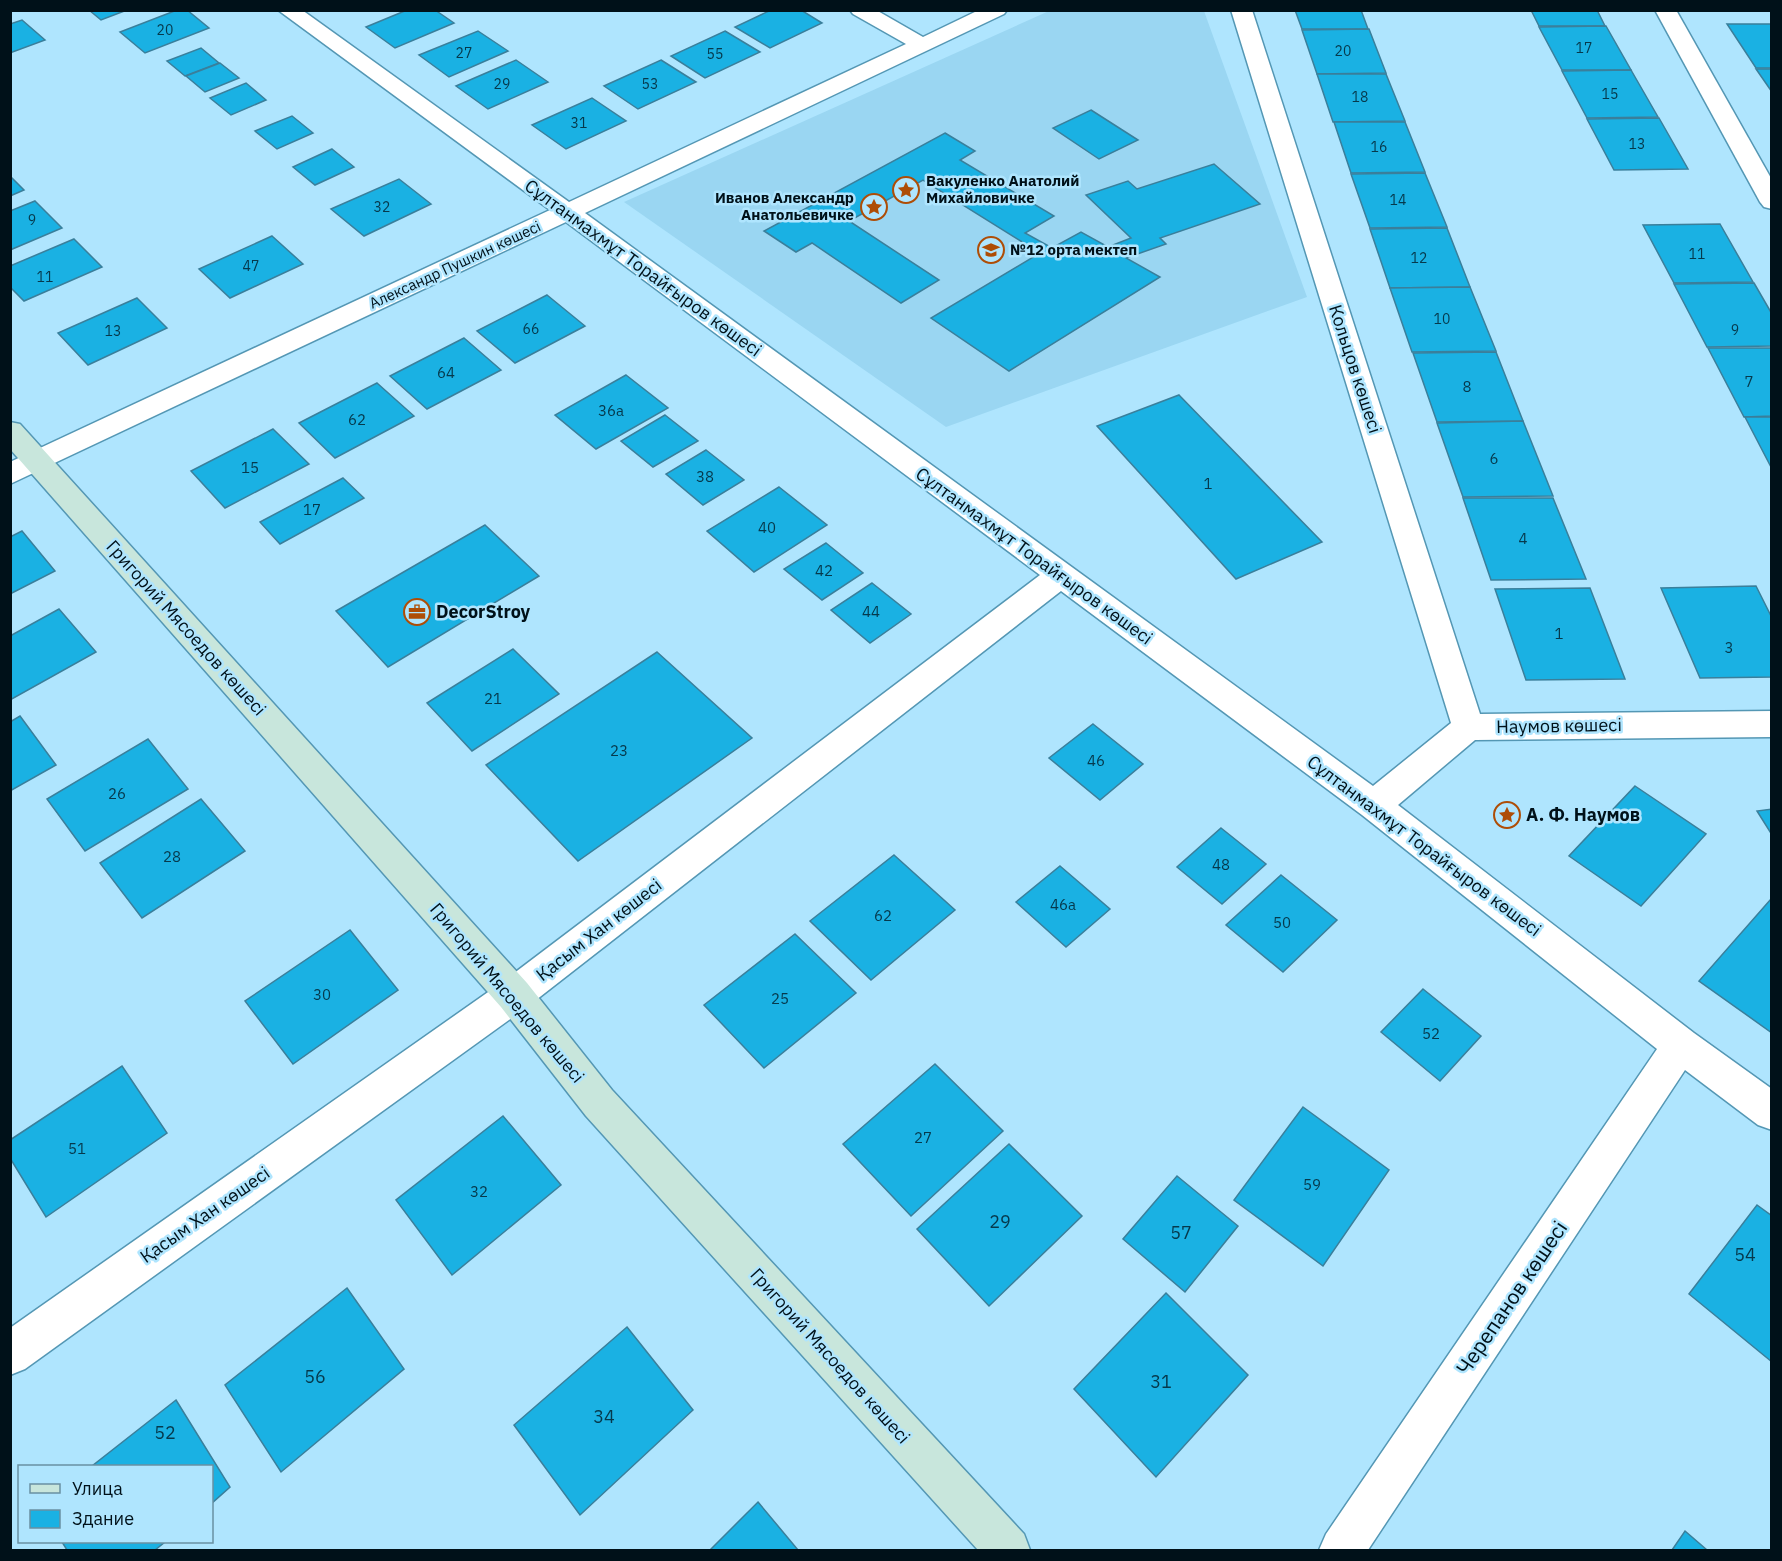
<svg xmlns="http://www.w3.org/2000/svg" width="1782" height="1561" font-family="'IBM Plex Sans',sans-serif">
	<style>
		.built { fill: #9ad6f2 }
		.building { fill: #1ab1e3; stroke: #3a7f9b; stroke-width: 1.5 }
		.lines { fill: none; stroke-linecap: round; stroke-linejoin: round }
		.minor-casing { stroke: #5497b4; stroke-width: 3 }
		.secondary-casing { stroke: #5497b4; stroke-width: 3 }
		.minor { fill: #fff; fill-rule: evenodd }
		.secondary { fill: #c8e6dc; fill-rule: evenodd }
		.labels { text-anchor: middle; stroke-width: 5; stroke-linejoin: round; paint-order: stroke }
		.far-number-label { font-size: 14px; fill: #06394c }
		.far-poi-label { font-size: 15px; font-weight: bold; fill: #001119; stroke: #afe5fe; text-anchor: start }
		.far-street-label { font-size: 15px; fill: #001119; stroke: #afe5fe }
		.number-label { font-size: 15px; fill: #06394c }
		.street-label { font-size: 18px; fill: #001119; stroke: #afe5fe }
		.poi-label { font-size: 18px; font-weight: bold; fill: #001119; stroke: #afe5fe; text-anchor: start }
		.near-number-label { font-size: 18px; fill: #06394c }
		.near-street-label { font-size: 21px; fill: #001119; stroke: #afe5fe }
	</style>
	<rect width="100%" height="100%" fill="#afe5fe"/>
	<polygon class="built" points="1049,11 1204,11 1307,297 946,427 624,202"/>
	<g class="building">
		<polygon points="89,10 127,10 101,20"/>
		<polygon points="177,10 187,10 209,28 145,53 120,32"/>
		<polygon points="407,10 435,10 454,23 395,48 366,27"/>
		<polygon points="771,10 801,10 822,23 770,48 735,27"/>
		<polygon points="1295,10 1361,10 1368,29 1302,29"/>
		<polygon points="1531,10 1597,10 1605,26 1539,26"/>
		<polygon points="22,20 45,40 10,53 10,24"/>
		<polygon points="1727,24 1772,24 1772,68 1756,68"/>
		<polygon points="1606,26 1631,70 1562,70 1539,27"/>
		<polygon points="1369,29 1386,73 1317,74 1302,30"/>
		<polygon points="478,31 508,51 449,77 419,55"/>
		<polygon points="725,31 760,52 705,78 671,56"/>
		<polygon points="201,48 219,63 185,76 167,61"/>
		<polygon points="516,60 548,82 488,109 456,86"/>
		<polygon points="661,60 696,82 638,109 604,86"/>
		<polygon points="220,63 239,78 205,92 186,76"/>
		<polygon points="1756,69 1772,69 1772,92"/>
		<polygon points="1631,70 1658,117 1587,118 1562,71"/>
		<polygon points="1317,74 1386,74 1405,121 1333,122"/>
		<polygon points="246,83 266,100 231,115 210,98"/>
		<polygon points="592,98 626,121 566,149 532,125"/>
		<polygon points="1091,110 1138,140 1099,159 1053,128"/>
		<polygon points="292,116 313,133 277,149 255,131"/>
		<polygon points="1659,118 1688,169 1614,170 1587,119"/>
		<polygon points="1334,122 1405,122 1425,172 1351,173"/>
		<polygon points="945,133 975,151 960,160 1054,216 1025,233 1052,248 1081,232 1108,247 1131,238 1086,195 1128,181 1137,189 1214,164 1260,204 1160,238 1166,244 1126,258 1160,277 1009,371 931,318 1040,253 923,180 849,221 939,280 901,303 812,243 796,252 764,231"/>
		<polygon points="332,149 354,167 315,185 293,167"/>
		<polygon points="1425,173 1447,227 1370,228 1351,174"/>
		<polygon points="10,176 24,190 10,196"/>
		<polygon points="399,179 431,204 364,236 331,209"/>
		<polygon points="35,201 62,228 10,250 10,211"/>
		<polygon points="1720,224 1753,282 1674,283 1643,225"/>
		<polygon points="1447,228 1470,287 1390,288 1370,229"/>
		<polygon points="272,236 303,264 230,298 199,269"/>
		<polygon points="74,239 102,267 24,301 10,287 10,266"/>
		<polygon points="1754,283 1772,314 1772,346 1707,347 1674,284"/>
		<polygon points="1470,287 1496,351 1412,352 1390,288"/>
		<polygon points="547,295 585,326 515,363 477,331"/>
		<polygon points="137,298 167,328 88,365 58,333"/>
		<polygon points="464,338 501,370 427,409 390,376"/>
		<polygon points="1708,348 1772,348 1772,416 1744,417"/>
		<polygon points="1496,352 1523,421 1437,422 1413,353"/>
		<polygon points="626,375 668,408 596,449 555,415"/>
		<polygon points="377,383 414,416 335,458 299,423"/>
		<polygon points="1179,395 1322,542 1236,579 1097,426"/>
		<polygon points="665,415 698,441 653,467 621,441"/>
		<polygon points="1745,417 1772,417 1772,469"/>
		<polygon points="1523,421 1553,496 1463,497 1437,423"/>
		<polygon points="273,429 309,464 225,508 191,471"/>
		<polygon points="706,450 744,480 703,505 666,474"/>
		<polygon points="343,478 364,498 280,544 260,522"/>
		<polygon points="779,487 827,525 754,572 707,531"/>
		<polygon points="1463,498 1553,498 1586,579 1491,580"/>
		<polygon points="485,525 539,576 388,667 336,611"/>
		<polygon points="22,531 55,571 10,594 10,537"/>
		<polygon points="826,543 863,573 822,600 784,569"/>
		<polygon points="872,583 911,614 870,643 831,610"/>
		<polygon points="1756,586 1772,618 1772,677 1700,678 1661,588"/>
		<polygon points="1590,588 1625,679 1526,680 1495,589"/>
		<polygon points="59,609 96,652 10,700 10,636"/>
		<polygon points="513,649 559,694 472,751 427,703"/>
		<polygon points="657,652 752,738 578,861 486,765"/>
		<polygon points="20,716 56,765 10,791 10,722"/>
		<polygon points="1093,724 1143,764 1100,800 1049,758"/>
		<polygon points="148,739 188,789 85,851 47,799"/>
		<polygon points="1635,786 1706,834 1641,906 1569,856"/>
		<polygon points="201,799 245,851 142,918 100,863"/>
		<polygon points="1772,809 1772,835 1757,811"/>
		<polygon points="1221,828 1266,864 1222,904 1177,867"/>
		<polygon points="894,855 955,910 871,980 810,921"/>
		<polygon points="1060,866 1110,909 1066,947 1016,902"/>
		<polygon points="1281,875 1337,920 1283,972 1226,925"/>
		<polygon points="1771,899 1772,899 1772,1033 1699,981"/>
		<polygon points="350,930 398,990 293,1064 245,1001"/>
		<polygon points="795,934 856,993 764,1068 704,1005"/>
		<polygon points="1423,989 1481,1036 1440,1081 1381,1032"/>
		<polygon points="935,1064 1003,1131 911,1216 843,1144"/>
		<polygon points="122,1066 167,1133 46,1217 10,1158 10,1140"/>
		<polygon points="1303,1107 1389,1170 1323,1266 1234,1200"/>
		<polygon points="503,1116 561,1185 452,1275 396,1200"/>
		<polygon points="1009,1144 1082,1216 989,1306 917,1229"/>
		<polygon points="1177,1176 1238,1226 1185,1292 1123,1239"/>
		<polygon points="1757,1205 1772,1216 1772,1362 1689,1294"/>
		<polygon points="347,1288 404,1369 281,1472 225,1385"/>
		<polygon points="1166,1293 1248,1375 1156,1477 1074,1389"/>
		<polygon points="627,1327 693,1410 580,1515 514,1425"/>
		<polygon points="176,1400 230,1487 212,1503 212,1466 92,1466"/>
		<polygon points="758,1502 798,1550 710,1550"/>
		<polygon points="1685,1531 1707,1550 1672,1550"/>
		<polygon points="62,1542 165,1542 155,1550 67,1550"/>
	</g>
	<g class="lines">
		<defs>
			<g id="minor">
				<polygon points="278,10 302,10 569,202 906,44 853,14 850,10 876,10 923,37 979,10 1007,10 1004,14 585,213 1373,786 1451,723 1231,10 1252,10 1480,714 1772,711 1772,737 1475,740 1398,805 1694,1033 1772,1089 1772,1130 1758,1125 1685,1070 1368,1550 1319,1550 1326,1534 1657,1049 1362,815 1061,591 527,1007 25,1369 10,1375 10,1328 501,983 1040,575 566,222 10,484 10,462 550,210"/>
				<polygon points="1655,10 1676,10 1772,180 1772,209 1764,207 1760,202"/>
			</g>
			<polygon id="secondary" points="10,422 20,424 527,983 612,1090 1024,1534 1030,1550 978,1550 586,1116 501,1007 10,449"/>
		</defs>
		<use href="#minor" class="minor-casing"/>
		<use href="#secondary" class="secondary-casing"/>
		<use href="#minor" class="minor"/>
		<use href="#secondary" class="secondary"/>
	</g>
	<defs>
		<symbol id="sight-ring" viewBox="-11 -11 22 22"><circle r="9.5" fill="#afe5fe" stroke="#ae4d06" stroke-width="1.5"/><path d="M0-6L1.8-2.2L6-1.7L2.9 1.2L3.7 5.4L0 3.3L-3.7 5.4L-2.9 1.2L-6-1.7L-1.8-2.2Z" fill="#ae4d06"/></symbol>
		<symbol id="school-ring" viewBox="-11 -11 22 22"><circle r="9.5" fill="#afe5fe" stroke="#ae4d06" stroke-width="1.5"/><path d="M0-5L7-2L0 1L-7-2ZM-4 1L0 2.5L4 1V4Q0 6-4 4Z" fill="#ae4d06"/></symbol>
		<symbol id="office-ring" viewBox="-11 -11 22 22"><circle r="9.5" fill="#afe5fe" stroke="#ae4d06" stroke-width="1.5"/><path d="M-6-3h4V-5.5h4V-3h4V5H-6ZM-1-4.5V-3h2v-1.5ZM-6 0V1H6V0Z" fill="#ae4d06"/></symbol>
	</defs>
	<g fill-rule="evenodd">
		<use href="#sight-ring" x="891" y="175" width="30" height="30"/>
		<use href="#sight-ring" x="859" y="192" width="30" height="30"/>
		<use href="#school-ring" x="976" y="235" width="30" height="30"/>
		<use href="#office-ring" x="402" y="597" width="30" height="30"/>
		<use href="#sight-ring" x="1492" y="800" width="30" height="30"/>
	</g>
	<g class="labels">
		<g class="far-number-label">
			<text x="165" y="35">20</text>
			<text x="1584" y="53">17</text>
			<text x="1343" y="56">20</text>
			<text x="464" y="58">27</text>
			<text x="715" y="59">55</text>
			<text x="502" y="89">29</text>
			<text x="650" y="89">53</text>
			<text x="1610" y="99">15</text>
			<text x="1360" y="102">18</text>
			<text x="579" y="128">31</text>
			<text x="1637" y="149">13</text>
			<text x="1379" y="152">16</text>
			<text x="1398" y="205">14</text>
			<text x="382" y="212">32</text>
			<text x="32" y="225">9</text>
			<text x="1697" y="259">11</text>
			<text x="1419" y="263">12</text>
			<text x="251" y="271">47</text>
			<text x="45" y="282">11</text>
			<text x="1442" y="324">10</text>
			<text x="531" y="334">66</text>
			<text x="1735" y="335">9</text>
			<text x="113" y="336">13</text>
		</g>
		<g class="far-poi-label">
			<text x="926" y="186">Вакуленко Анатолий<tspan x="926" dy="17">Михайловичке</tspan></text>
			<text x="854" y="203" text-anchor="end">Иванов Александр<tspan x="854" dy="17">Анатольевичке</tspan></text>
			<text x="1010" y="255">№12 орта мектеп</text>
		</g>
		<g class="far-street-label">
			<text transform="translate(455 265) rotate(-25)" y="5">Александр Пушкин көшесі</text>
		</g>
		<g class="number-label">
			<text x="446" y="378">64</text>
			<text x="1749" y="387">7</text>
			<text x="1467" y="392">8</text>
			<text x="611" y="416">36а</text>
			<text x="357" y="425">62</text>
			<text x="1494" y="464">6</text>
			<text x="250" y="473">15</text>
			<text x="705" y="482">38</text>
			<text x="1208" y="489">1</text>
			<text x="312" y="515">17</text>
			<text x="767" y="533">40</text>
			<text x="1523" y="544">4</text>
			<text x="824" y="576">42</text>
			<text x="871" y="617">44</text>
			<text x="1559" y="639">1</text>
			<text x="1729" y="653">3</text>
			<text x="493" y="704">21</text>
			<text x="619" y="756">23</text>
			<text x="1096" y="766">46</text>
			<text x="117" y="799">26</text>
			<text x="172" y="862">28</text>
			<text x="1221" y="870">48</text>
			<text x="1063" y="910">46а</text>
			<text x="883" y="921">62</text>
			<text x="1282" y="928">50</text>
			<text x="322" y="1000">30</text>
			<text x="780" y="1004">25</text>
			<text x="1431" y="1039">52</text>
			<text x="923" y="1143">27</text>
			<text x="77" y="1154">51</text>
			<text x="1312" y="1190">59</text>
			<text x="479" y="1197">32</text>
		</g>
		<g class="street-label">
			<text transform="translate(643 268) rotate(36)" y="6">Сұлтанмахмұт Торайғыров көшесі</text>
			<text transform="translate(1355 369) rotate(72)" y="6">Кольцов көшесі</text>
			<text transform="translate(1034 556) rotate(36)" y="6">Сұлтанмахмұт Торайғыров көшесі</text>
			<text transform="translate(186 628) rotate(48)" y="6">Григорий Мясоедов көшесі</text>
			<text transform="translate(1559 726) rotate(-1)" y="6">Наумов көшесі</text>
			<text transform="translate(1424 846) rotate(37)" y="6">Сұлтанмахмұт Торайғыров көшесі</text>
			<text transform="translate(599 930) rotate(-38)" y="6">Қасым Хан көшесі</text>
			<text transform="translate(507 993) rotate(50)" y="6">Григорий Мясоедов көшесі</text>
			<text transform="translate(205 1215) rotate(-35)" y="6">Қасым Хан көшесі</text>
			<text transform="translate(830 1356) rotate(48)" y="6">Григорий Мясоедов көшесі</text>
		</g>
		<g class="poi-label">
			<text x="436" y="618">DecorStroy</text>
			<text x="1526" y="821">А. Ф. Наумов</text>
		</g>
		<g class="near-number-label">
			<text x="1000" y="1228">29</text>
			<text x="1181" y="1239">57</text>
			<text x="1745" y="1261">54</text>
			<text x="315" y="1383">56</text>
			<text x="1161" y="1388">31</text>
			<text x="604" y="1423">34</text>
			<text x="165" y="1439">52</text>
		</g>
		<g class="near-street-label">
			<text transform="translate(1512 1298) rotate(-56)" y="7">Черепанов көшесі</text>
		</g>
	</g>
	<rect width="1782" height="1561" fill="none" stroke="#001119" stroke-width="24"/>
	<rect x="18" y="1465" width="195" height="78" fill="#afe5fe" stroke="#6990a2" stroke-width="1.5"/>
	<rect x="30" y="1484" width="30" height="9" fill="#c8e6dc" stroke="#6990a2" stroke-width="1.5"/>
	<text x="72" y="1495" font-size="18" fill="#001119">Улица</text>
	<rect x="30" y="1510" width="30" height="18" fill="#1ab1e3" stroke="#6990a2" stroke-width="1.5"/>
	<text x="72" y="1525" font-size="18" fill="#001119">Здание</text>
</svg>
